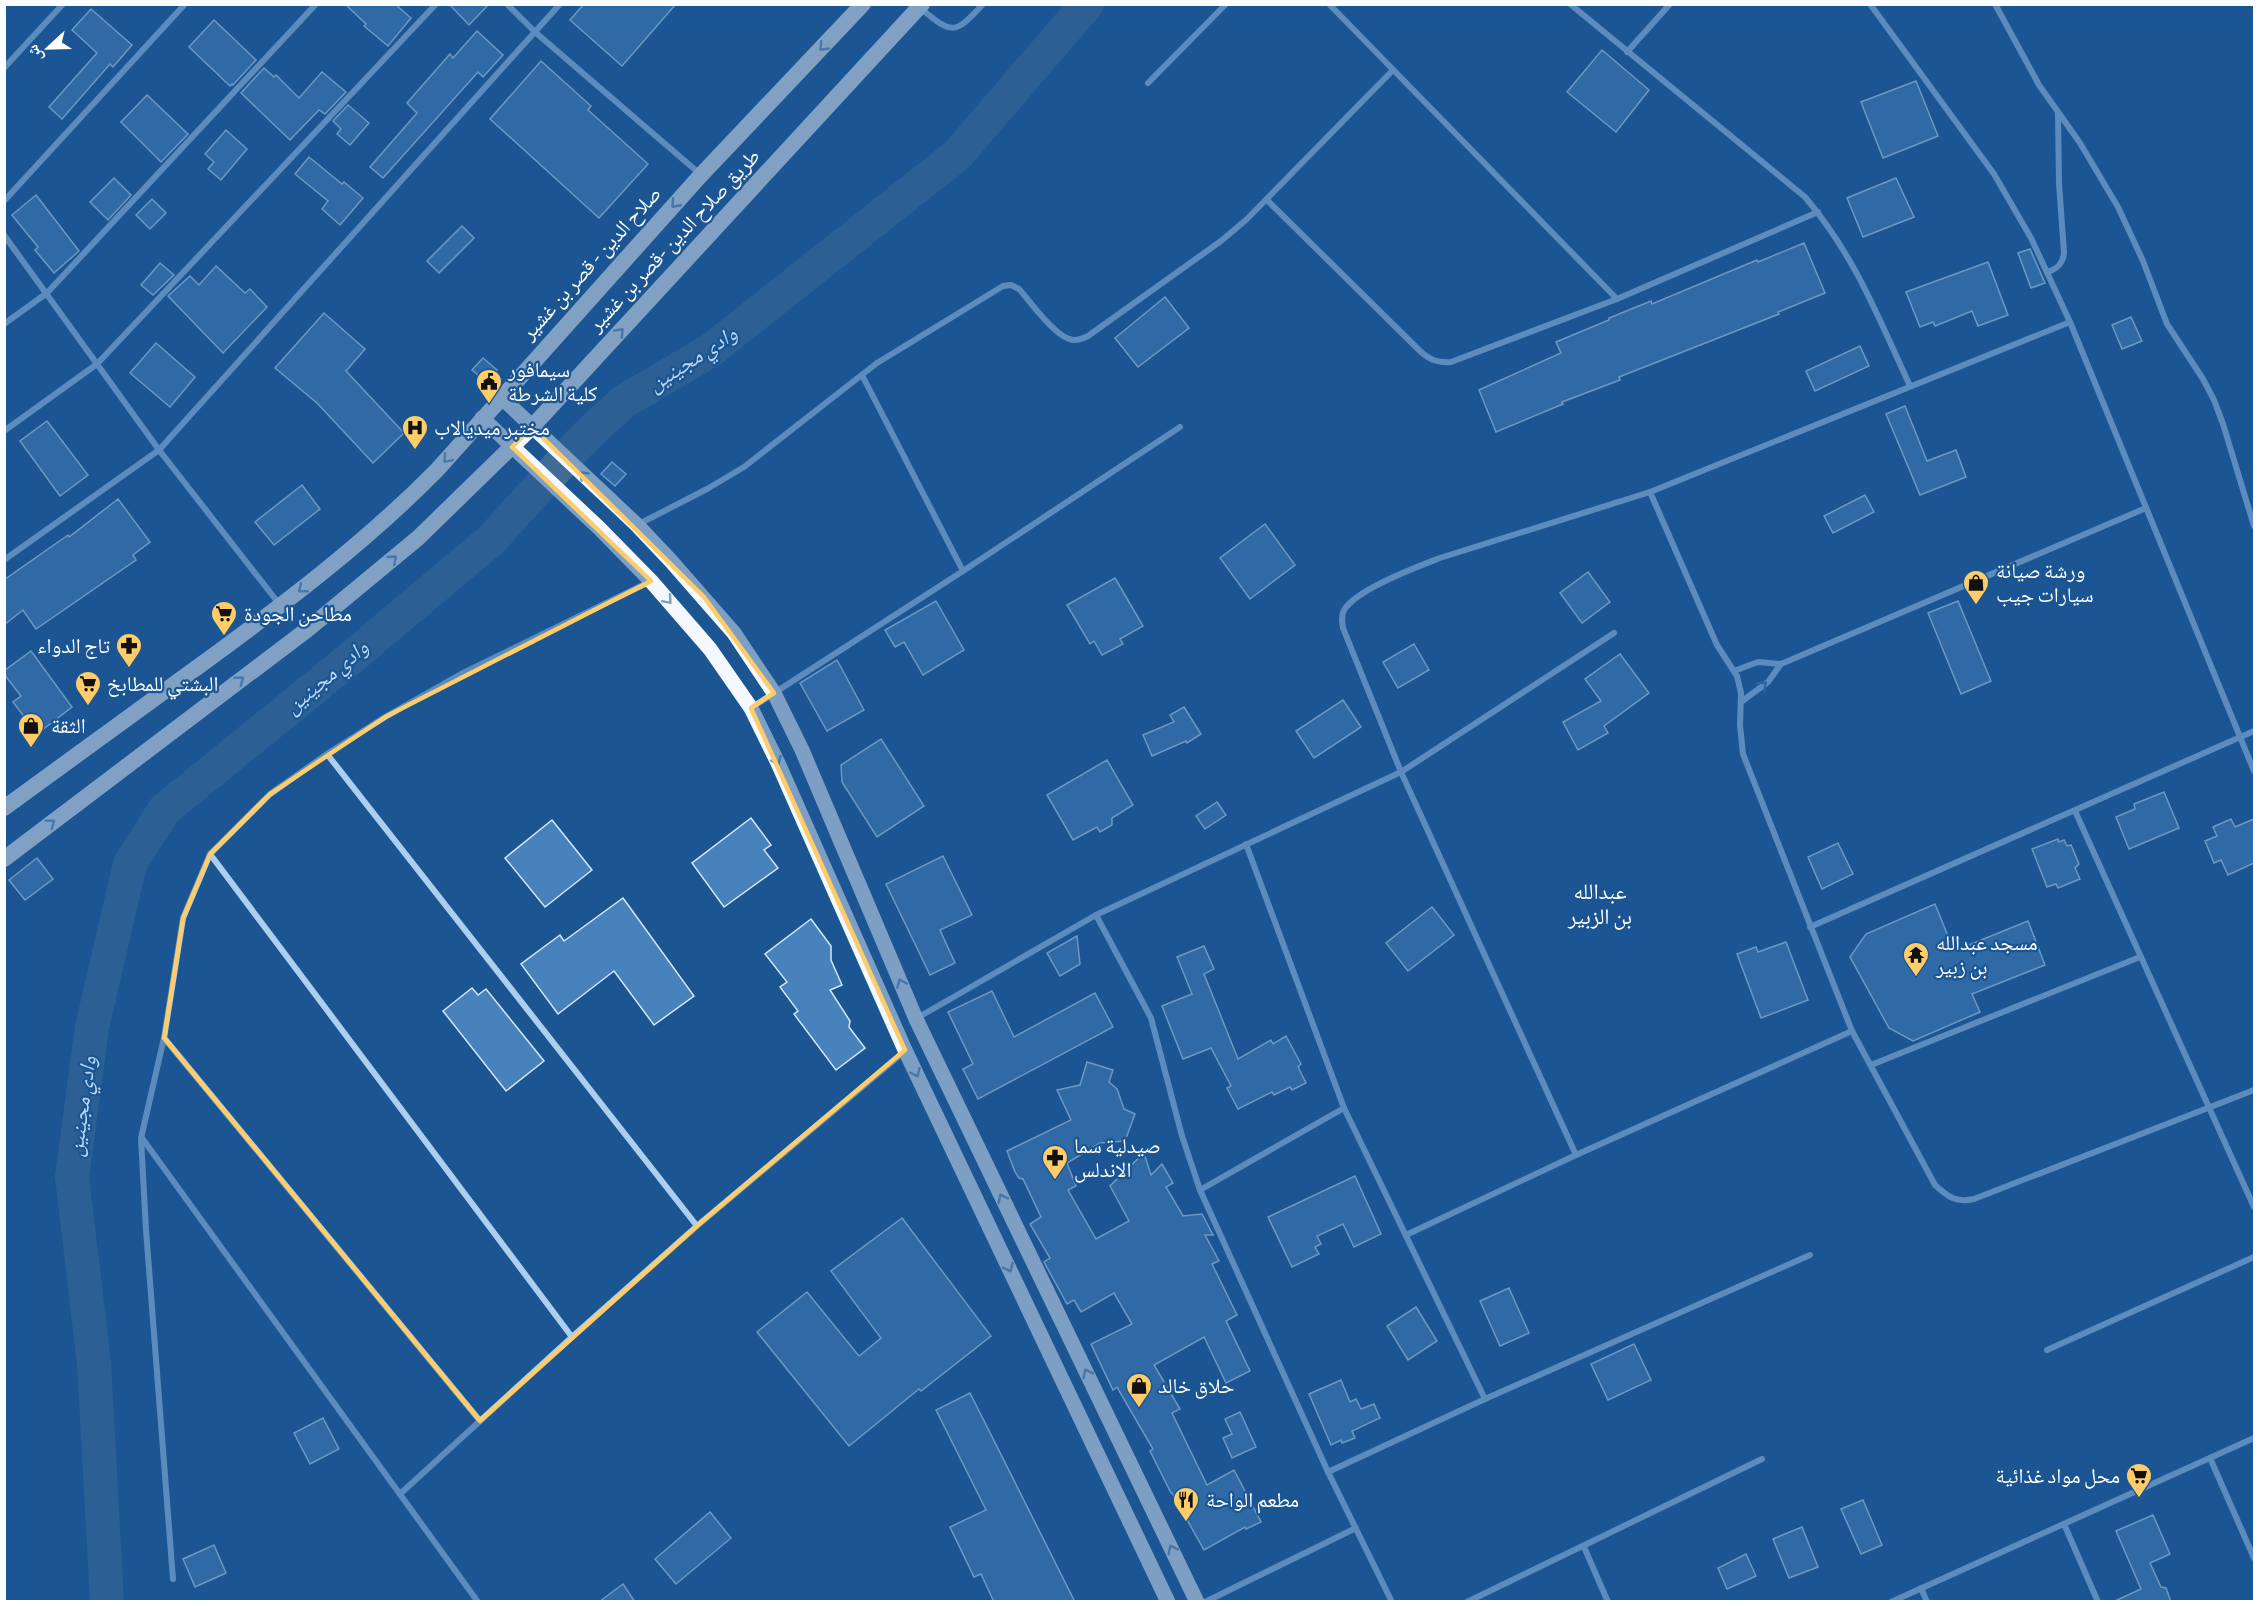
<svg xmlns="http://www.w3.org/2000/svg" width="2259" height="1606" font-family="'Alegreya Sans','Noto Naskh Arabic',sans-serif">
	<style>
		.lines { fill: none; stroke-linecap: round; stroke-linejoin: round }
		.river { stroke: #406b96; stroke-width: 34 }
		.building { fill: #4882bc; stroke: #d2e7fb; stroke-width: 1.5 }
		.minor { stroke: #acceef; stroke-width: 6 }
		.primary { stroke: #f4f9ff; stroke-width: 15 }
		.trunk { stroke: #fafcff; stroke-width: 16 }
		.oneway { stroke: #7fa1c4 }
		.oneway2 { stroke: #7d9fc4 }
		.oneway3 { stroke: #467aaf }
		.marked { fill: none; stroke: #ffcc6a; stroke-width: 4.5; stroke-linejoin: round }
		.labels { text-anchor: middle; stroke-width: 4.5; stroke-linejoin: round; paint-order: stroke }
		.street-label { font-size: 21px; fill: #fff; stroke: #1b5693 }
		.poi-label { font-size: 21px; fill: #fff; stroke: #1b5693; text-anchor: start }
		.water-label { font-size: 22px; font-style: italic; fill: #b8d8f6; stroke: #1b5693 }
		.neighbourhood-label { font-size: 22px; fill: #fff; stroke: #1b5693 }
	</style>
	<rect width="100%" height="100%" fill="#1b5693"/>
	<g class="lines">
		<polyline class="river" points="107,1602 94,1363 72,1177 92,1027 130,864 164,810 340,667 491,540 582,440 623,402 711,350 957,155 1087,4"/>
	</g>
	<g class="building">
		<polygon points="345,4 395,4 411,18 388,46 364,26 366,24"/>
		<polygon points="449,4 489,4 469,25"/>
		<polygon points="584,4 676,4 622,66 570,20"/>
		<polygon points="91,9 132,45 113,67 110,64 62,119 49,107 97,53 72,30"/>
		<polygon points="214,20 256,60 233,85 232,84 230,86 189,47"/>
		<polygon points="477,31 503,55 483,77 478,72 383,178 370,167 417,113 407,103 450,54 453,58"/>
		<polygon points="1602,50 1649,90 1616,132 1567,92"/>
		<polygon points="541,61 591,106 588,110 648,164 599,218 490,119"/>
		<polygon points="264,68 274,77 276,75 299,98 322,72 346,92 325,114 319,110 290,140 241,93"/>
		<polygon points="1916,81 1938,136 1883,158 1861,102"/>
		<polygon points="147,95 188,134 161,162 121,122"/>
		<polygon points="348,105 369,123 350,145 337,134 341,129 333,121"/>
		<polygon points="226,130 247,149 221,180 208,169 214,162 205,154"/>
		<polygon points="309,157 342,184 344,182 363,198 340,225 322,209 328,201 295,174"/>
		<polygon points="114,178 131,195 108,220 90,202"/>
		<polygon points="1896,178 1914,217 1863,237 1847,198"/>
		<polygon points="36,195 79,251 54,273 35,250 38,247 12,215"/>
		<polygon points="152,199 166,213 150,229 136,215"/>
		<polygon points="462,226 474,238 439,273 427,261"/>
		<polygon points="1804,243 1825,293 1778,312 1779,314 1619,377 1620,380 1562,402 1563,404 1496,432 1479,390 1561,353 1556,342 1609,320 1609,318 1651,301 1652,304 1757,260 1758,262"/>
		<polygon points="2030,249 2045,283 2031,288 2018,253"/>
		<polygon points="1988,262 2008,315 1978,326 1972,311 1935,326 1933,322 1920,327 1906,292"/>
		<polygon points="160,263 174,275 153,295 141,285"/>
		<polygon points="216,266 245,293 250,289 267,307 223,353 168,296 190,276 199,285"/>
		<polygon points="1165,297 1189,328 1138,367 1115,338"/>
		<polygon points="324,313 365,349 346,371 404,433 373,463 317,403 275,368"/>
		<polygon points="2131,317 2142,341 2122,349 2112,325"/>
		<polygon points="156,343 195,377 170,407 130,373"/>
		<polygon points="1860,346 1869,366 1815,391 1806,371"/>
		<polygon points="483,358 497,370 486,382 472,370"/>
		<polygon points="1905,406 1927,461 1956,450 1966,477 1920,495 1886,414"/>
		<polygon points="47,421 88,475 60,496 20,441"/>
		<polygon points="612,462 626,474 615,486 601,474"/>
		<polygon points="302,485 320,509 274,545 255,522"/>
		<polygon points="1865,495 1874,512 1833,533 1824,516"/>
		<polygon points="118,499 150,542 133,555 136,560 36,629 23,610 4,625 4,580 68,535 69,537"/>
		<polygon points="1265,524 1295,565 1250,599 1220,558"/>
		<polygon points="1588,572 1610,602 1582,623 1560,593"/>
		<polygon points="1115,578 1143,626 1120,639 1123,644 1102,655 1094,641 1090,644 1067,605"/>
		<polygon points="936,601 964,650 923,675 904,642 895,647 885,630"/>
		<polygon points="1958,601 1991,681 1961,694 1928,613"/>
		<polygon points="1414,644 1429,670 1398,688 1383,662"/>
		<polygon points="31,651 72,707 37,734 13,702 21,696 4,674 4,671"/>
		<polygon points="1620,654 1649,693 1604,726 1608,733 1578,750 1563,722 1601,701 1585,679"/>
		<polygon points="837,660 864,710 827,731 800,683"/>
		<polygon points="1343,700 1361,727 1314,758 1296,731"/>
		<polygon points="1184,707 1201,734 1187,743 1186,741 1152,756 1143,735 1174,722 1170,715"/>
		<polygon points="881,739 924,806 877,837 842,782 841,765"/>
		<polygon points="1107,760 1133,805 1112,818 1112,825 1100,832 1097,827 1073,840 1047,795"/>
		<polygon points="2164,792 2179,828 2129,849 2116,817 2135,809 2134,804"/>
		<polygon points="1217,802 1226,815 1205,829 1196,816"/>
		<polygon points="751,818 771,845 764,850 778,868 724,907 692,863"/>
		<polygon points="2231,819 2235,827 2254,819 2254,863 2228,875 2221,860 2214,863 2205,841 2217,836 2213,827"/>
		<polygon points="552,820 592,870 545,907 505,858"/>
		<polygon points="2058,839 2059,842 2064,840 2067,846 2071,845 2079,864 2075,868 2080,879 2058,888 2056,884 2047,887 2032,849"/>
		<polygon points="1838,843 1853,874 1822,889 1808,857"/>
		<polygon points="943,856 972,915 940,930 955,963 930,975 886,884"/>
		<polygon points="37,858 53,879 25,900 9,880"/>
		<polygon points="623,898 694,996 654,1025 614,971 558,1014 521,964 560,935 564,941"/>
		<polygon points="1935,904 1954,951 2028,921 2045,965 1972,994 1980,1012 1913,1041 1889,1028 1850,957 1866,934"/>
		<polygon points="1432,907 1454,935 1408,971 1386,943"/>
		<polygon points="811,919 831,946 831,960 842,985 830,990 850,1021 849,1027 865,1048 836,1070 794,1014 798,1011 780,987 787,982 765,954"/>
		<polygon points="1077,936 1080,964 1060,976 1047,953"/>
		<polygon points="1786,942 1808,1000 1761,1018 1737,954 1756,947 1758,952"/>
		<polygon points="1204,946 1214,969 1204,974 1238,1059 1271,1040 1273,1044 1286,1036 1301,1064 1298,1067 1306,1083 1292,1090 1290,1087 1274,1095 1272,1092 1238,1109 1227,1088 1231,1086 1211,1048 1183,1059 1162,1006 1192,994 1177,957"/>
		<polygon points="472,988 478,995 486,989 544,1061 506,1091 443,1011"/>
		<polygon points="992,991 1014,1037 1095,993 1113,1027 978,1099 963,1069 973,1064 948,1012"/>
		<polygon points="1087,1062 1113,1070 1109,1082 1117,1089 1124,1109 1135,1114 1125,1141 1100,1143 1067,1163 1076,1186 1068,1190 1096,1239 1129,1221 1110,1186 1144,1153 1151,1175 1162,1164 1173,1183 1166,1187 1183,1216 1202,1214 1213,1235 1205,1235 1219,1261 1212,1264 1237,1315 1226,1321 1250,1371 1226,1383 1204,1337 1154,1365 1180,1409 1172,1413 1207,1485 1234,1470 1261,1522 1246,1529 1245,1527 1204,1550 1172,1493 1171,1493 1150,1451 1153,1449 1117,1387 1113,1390 1091,1344 1132,1324 1114,1293 1081,1312 1074,1300 1067,1304 1044,1262 1050,1258 1030,1224 1041,1217 1023,1179 1019,1178 1015,1172 1007,1151 1071,1120 1057,1090 1080,1085"/>
		<polygon points="1355,1176 1381,1234 1354,1247 1343,1224 1317,1236 1321,1244 1315,1247 1319,1254 1292,1267 1268,1217"/>
		<polygon points="902,1218 991,1336 921,1391 919,1389 849,1446 757,1332 807,1292 859,1356 881,1338 831,1271"/>
		<polygon points="1509,1288 1529,1333 1500,1346 1480,1301"/>
		<polygon points="1416,1307 1437,1341 1408,1360 1387,1326"/>
		<polygon points="1634,1344 1651,1380 1608,1400 1591,1364"/>
		<polygon points="1341,1380 1350,1402 1356,1399 1361,1409 1374,1404 1380,1418 1352,1431 1355,1438 1342,1443 1341,1440 1331,1445 1309,1394"/>
		<polygon points="970,1393 1075,1602 994,1602 981,1574 974,1577 950,1527 986,1510 936,1410"/>
		<polygon points="1240,1412 1256,1447 1232,1458 1223,1438 1232,1434 1225,1419"/>
		<polygon points="323,1418 339,1449 310,1464 294,1433"/>
		<polygon points="1863,1500 1882,1545 1861,1554 1841,1509"/>
		<polygon points="710,1512 731,1538 676,1584 655,1559"/>
		<polygon points="2153,1515 2170,1554 2150,1563 2161,1587 2166,1588 2171,1602 2113,1602 2141,1589 2116,1531"/>
		<polygon points="1802,1527 1818,1567 1789,1578 1773,1539"/>
		<polygon points="214,1545 226,1573 195,1587 183,1559"/>
		<polygon points="1746,1554 1756,1576 1727,1589 1718,1568"/>
		<polygon points="623,1584 635,1602 599,1602"/>
	</g>
	<g class="lines">
		<g class="minor">
			<polyline points="507,4 535,32 700,174"/>
			<polyline points="1329,4 1617,299"/>
			<path d="M1570,4L1805,197C1855,256 1878,317 1910,386"/>
			<polyline points="1870,4 1994,174 2031,238 2070,322 2254,771"/>
			<polyline points="1995,4 2039,85 2080,143 2118,207 2143,261 2167,324 2203,379 2214,400 2223,424 2254,526"/>
			<path d="M920,8C952,34 954,36 983,4"/>
			<polyline points="1627,52 1670,4"/>
			<polyline points="4,68 63,4"/>
			<polyline points="1148,83 1226,4"/>
			<path d="M1267,200L1420,351C1430,360 1437,363 1451,362L1617,299L1818,212"/>
			<polyline points="4,201 185,4"/>
			<polyline points="4,235 159,450 280,605"/>
			<path d="M2047,272C2057,269 2063,264 2064,253L2059,183L2058,114"/>
			<polyline points="4,324 47,293 316,4"/>
			<polyline points="862,375 963,571"/>
			<polyline points="4,431 97,364 436,4"/>
			<path d="M1650,492L1717,645L1737,676L1741,693L1740,725L1743,754L1852,1031L1935,1185C1948,1197 1956,1203 1974,1199L2254,1090"/>
			<path d="M637,525L707,489L744,467L877,363L1003,286L1011,285L1019,289C1030,301 1057,340 1074,340C1079,340 1084,338 1088,336L1221,241L1247,219L1393,70"/>
			<polyline points="4,560 159,450 560,4"/>
			<polyline points="1734,671 1758,662 1781,664 2146,508"/>
			<polyline points="1741,702 1768,682 1781,664"/>
			<polyline points="751,708 963,571 1180,427"/>
			<polyline points="327,754 697,1226"/>
			<polyline points="2075,811 2254,1207"/>
			<polyline points="1246,844 1344,1108 1485,1399"/>
			<polyline points="210,854 572,1337"/>
			<polyline points="1096,915 1151,1018 1182,1136 1200,1190 1328,1472 1392,1602"/>
			<polyline points="1810,927 2254,731"/>
			<polyline points="917,1018 1096,915 1401,772 1614,633"/>
			<polyline points="164,1038 480,1421"/>
			<polyline points="1871,1065 2140,957"/>
			<polyline points="142,1138 478,1602"/>
			<path d="M1576,1155L1401,772L1343,628C1342,622 1341,616 1344,610C1357,589 1417,567 1440,558L1650,492L2070,322"/>
			<polyline points="1200,1190 1344,1108"/>
			<polyline points="1406,1235 1576,1155 1852,1031"/>
			<polyline points="2047,1350 2254,1257"/>
			<polyline points="2210,1458 2254,1558"/>
			<polyline points="1328,1472 1485,1399 1810,1255"/>
			<polyline points="400,1494 572,1337 697,1226 905,1051"/>
			<polyline points="2064,1524 2098,1602"/>
			<polyline points="1584,1547 1608,1602"/>
			<polyline points="173,1579 146,1230 141,1138 164,1038 183,918 210,854 270,794 327,754 385,717 461,674 651,581"/>
			<polyline points="1921,1588 1927,1602"/>
			<polyline points="1205,1602 1356,1528"/>
			<polyline points="1467,1602 1762,1459"/>
			<polyline points="1891,1602 2254,1438"/>
		</g>
		<g class="primary">
			<polyline points="501,397 637,525 671,561 734,633 774,693 802,750 916,1019 1197,1602"/>
			<polyline points="482,418 599,528 651,581 710,649 751,708 778,763 905,1050 1168,1602"/>
		</g>
		<g class="trunk">
			<path d="M4,808C68,761 132,715 195,669C280,607 363,545 437,470L701,175L863,4"/>
			<polyline points="4,859 308,629 418,538 532,427 922,4"/>
		</g>
	</g>
	<defs><path id="oneway-chevron" d="M-2-3.5L2.5 0L-2 3.5" fill="none" stroke-width="1.6" stroke-linecap="round" stroke-linejoin="round" transform="scale(1.5)"/></defs>
	<g class="oneway">
		<use href="#oneway-chevron" transform="translate(823 47) rotate(134)"/>
		<use href="#oneway-chevron" transform="translate(675 204) rotate(132)"/>
		<use href="#oneway-chevron" transform="translate(620 332) rotate(-47)"/>
		<use href="#oneway-chevron" transform="translate(447 459) rotate(131)"/>
		<use href="#oneway-chevron" transform="translate(393 559) rotate(-41)"/>
		<use href="#oneway-chevron" transform="translate(302 589) rotate(141)"/>
		<use href="#oneway-chevron" transform="translate(240 680) rotate(-37)"/>
		<use href="#oneway-chevron" transform="translate(51 823) rotate(-37)"/>
	</g>
	<g class="oneway2">
		<use href="#oneway-chevron" transform="translate(583 475) rotate(-137)"/>
		<use href="#oneway-chevron" transform="translate(668 600) rotate(49)"/>
		<use href="#oneway-chevron" transform="translate(777 761) rotate(65)"/>
		<use href="#oneway-chevron" transform="translate(901 983) rotate(-113)"/>
		<use href="#oneway-chevron" transform="translate(916 1073) rotate(65)"/>
		<use href="#oneway-chevron" transform="translate(1002 1198) rotate(-116)"/>
		<use href="#oneway-chevron" transform="translate(1009 1268) rotate(64)"/>
		<use href="#oneway-chevron" transform="translate(1087 1373) rotate(-116)"/>
		<use href="#oneway-chevron" transform="translate(1172 1549) rotate(-116)"/>
	</g>
	<use class="oneway3" href="#oneway-chevron" transform="translate(1763 685) rotate(-43)"/>
	<path d="M0 0H2259V1606H0ZM532,427L704,597L774,693L751,708L905,1050L697,1226L480,1421L164,1038L183,918L210,854L270,794L385,717L651,581L512,447Z" fill="#1b5693" fill-opacity=".55" fill-rule="evenodd"/>
	<path class="marked" d="M532,427L704,597L774,693L751,708L905,1050L697,1226L480,1421L164,1038L183,918L210,854L270,794L385,717L651,581L512,447Z"/>
	<defs>
		<symbol id="civic-pin" viewBox="-11 -11 22 30"><path d="M0 17L-7.5 6A9.5 9.5 0 1 1 7.5 6Z" fill="#ffcc6a" stroke="#1b5693"/><path d="M-.6-6.5H3V-4.5H.6V-3L4-1V1h2V6H-6V1h2V-1L-.6-3ZM-1.2 2.5V6h2.4V2.5Z" fill="#111"/></symbol>
		<symbol id="hospital-pin" viewBox="-11 -11 22 30"><path d="M0 17L-7.5 6A9.5 9.5 0 1 1 7.5 6Z" fill="#ffcc6a" stroke="#1b5693"/><path d="M-5-5h3v3.5h4V-5h3V5h-3V1.5h-4V5h-3Z" fill="#111"/></symbol>
		<symbol id="shop-pin" viewBox="-11 -11 22 30"><path d="M0 17L-7.5 6A9.5 9.5 0 1 1 7.5 6Z" fill="#ffcc6a" stroke="#1b5693"/><path d="M-5-2.5h2.3a2.7 3.5 0 0 1 5.4 0H5L5.5 6h-11ZM-1.5-2.5h3a1.5 2.3 0 0 0-3 0Z" fill="#111"/></symbol>
		<symbol id="supermarket-pin" viewBox="-11 -11 22 30"><path d="M0 17L-7.5 6A9.5 9.5 0 1 1 7.5 6Z" fill="#ffcc6a" stroke="#1b5693"/><path d="M-6-5.5h2.5l.6 2H6L4.5 2H-2.5L-4.4-4H-6ZM-1.5 3.2a1.3 1.3 0 1 0 .1 0ZM3 3.2a1.3 1.3 0 1 0 .1 0Z" fill="#111"/></symbol>
		<symbol id="pharmacy-pin" viewBox="-11 -11 22 30"><path d="M0 17L-7.5 6A9.5 9.5 0 1 1 7.5 6Z" fill="#ffcc6a" stroke="#1b5693"/><path d="M-2-6h4v4h4v4h-4v4h-4v-4h-4v-4h4Z" fill="#111"/></symbol>
		<symbol id="temple-pin" viewBox="-11 -11 22 30"><path d="M0 17L-7.5 6A9.5 9.5 0 1 1 7.5 6Z" fill="#ffcc6a" stroke="#1b5693"/><path d="M0-6L5-2H3V0L6.5 2.5H4V6H1.5V3h-3V6H-4V2.5H-6.5L-3 0V-2H-5Z" fill="#111"/></symbol>
		<symbol id="restaurant-pin" viewBox="-11 -11 22 30"><path d="M0 17L-7.5 6A9.5 9.5 0 1 1 7.5 6Z" fill="#ffcc6a" stroke="#1b5693"/><path d="M-5-6h1v4h1v-4h1v4h1v-4h1v5L-1.5 .5V6h-2V.5L-5-1ZM5-6V6H3V1.5H1.5Q1.5-4 5-6Z" fill="#111"/></symbol>
	</defs>
	<g fill-rule="evenodd">
		<use href="#civic-pin" x="474" y="367" width="30" height="40"/>
		<use href="#hospital-pin" x="400" y="413" width="30" height="40"/>
		<use href="#shop-pin" x="1961" y="568" width="30" height="40"/>
		<use href="#supermarket-pin" x="209" y="599" width="30" height="40"/>
		<use href="#pharmacy-pin" x="114" y="631" width="30" height="40"/>
		<use href="#supermarket-pin" x="73" y="669" width="30" height="40"/>
		<use href="#shop-pin" x="16" y="711" width="30" height="40"/>
		<use href="#temple-pin" x="1901" y="940" width="30" height="40"/>
		<use href="#pharmacy-pin" x="1040" y="1143" width="30" height="40"/>
		<use href="#shop-pin" x="1124" y="1371" width="30" height="40"/>
		<use href="#supermarket-pin" x="2124" y="1461" width="30" height="40"/>
		<use href="#restaurant-pin" x="1171" y="1485" width="30" height="40"/>
	</g>
	<g class="labels">
		<g class="street-label">
			<text transform="translate(674 240) rotate(-47)" y="7">طريق صلاح الدين -قصر بن غشير</text>
			<text transform="translate(591 263) rotate(-48)" y="7">صلاح الدين - قصر بن غشير</text>
		</g>
		<g class="poi-label">
			<text x="508" y="377">سيمافور<tspan x="508" dy="24">كلية الشرطة</tspan></text>
			<text x="434" y="435">مختبر ميديالاب</text>
			<text x="1996" y="578">ورشة صيانة<tspan x="1996" dy="24">سيارات جيب</tspan></text>
			<text x="244" y="621">مطاحن الجودة</text>
			<text x="110" y="653" text-anchor="end">تاج الدواء</text>
			<text x="107" y="691">البشتي للمطابخ</text>
			<text x="51" y="733">الثقة</text>
			<text x="1936" y="950">مسجد عبدالله<tspan x="1936" dy="24">بن زبير</tspan></text>
			<text x="1074" y="1153">صيدلية سما<tspan x="1074" dy="24">الاندلس</tspan></text>
			<text x="1158" y="1393">حلاق خالد</text>
			<text x="2120" y="1483" text-anchor="end">محل مواد غذائية</text>
			<text x="1206" y="1507">مطعم الواحة</text>
		</g>
		<g class="water-label">
			<text transform="translate(692 358) rotate(-33)" y="8">وادي مجينين</text>
			<text transform="translate(326 676) rotate(-40)" y="8">وادي مجينين</text>
			<text transform="translate(81 1106) rotate(-82)" y="8">وادي مجينين</text>
		</g>
		<g class="neighbourhood-label">
			<text x="1600" y="899">عبدالله<tspan x="1600" dy="25">بن الزبير</tspan></text>
		</g>
	</g>
	<rect width="2259" height="1606" fill="none" stroke="#ffffff" stroke-width="12"/>
	<g transform="translate(48 48) rotate(248)" stroke="#1b5693" stroke-width="4.5" paint-order="stroke">
	<path d="M0-4.5L10 22L0 15L-10 22Z" fill="#ffffff"/>
	<text y="-9" font-size="16" font-weight="bold" text-anchor="middle" fill="#ffffff">ش</text>
	</g>
</svg>
